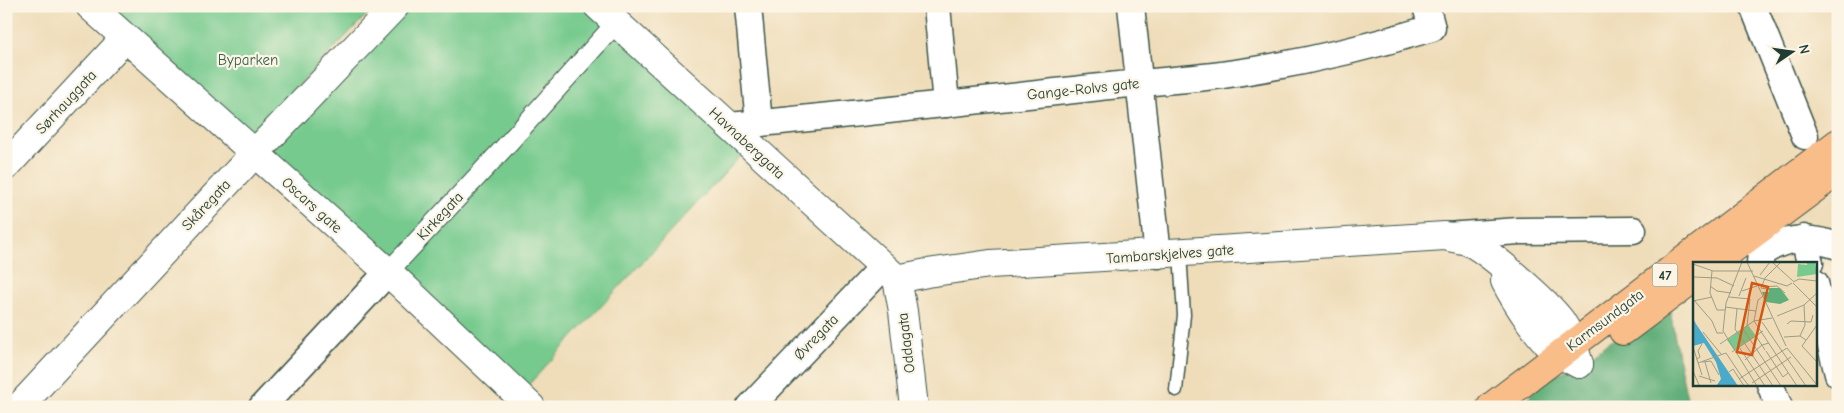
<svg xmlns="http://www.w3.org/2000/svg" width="1844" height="413" font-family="'Comic Neue',sans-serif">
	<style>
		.green { fill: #76ca8e; stroke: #4a8461 }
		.forest { fill: #60ae79; stroke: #407656 }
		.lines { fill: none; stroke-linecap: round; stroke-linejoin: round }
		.service-casing { stroke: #3e5548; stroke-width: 15 }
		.pedestrian-casing { stroke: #3e5548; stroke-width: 21 }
		.minor-casing { stroke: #3e5548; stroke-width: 29 }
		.tertiary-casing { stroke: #3e5548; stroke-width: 30 }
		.primary-casing { stroke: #3e5548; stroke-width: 30 }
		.service { stroke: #fff; stroke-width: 12 }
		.pedestrian { stroke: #fff; stroke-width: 19 }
		.minor { stroke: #fff; stroke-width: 26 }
		.tertiary { stroke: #fff; stroke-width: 28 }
		.primary { stroke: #f8bd89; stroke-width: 28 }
		.labels { text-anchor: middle; stroke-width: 4.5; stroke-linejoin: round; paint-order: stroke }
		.shield { fill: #fcf5e5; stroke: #617469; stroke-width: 1 }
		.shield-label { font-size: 14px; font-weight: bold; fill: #1f3d34 }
		.park-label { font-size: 15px; fill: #35604a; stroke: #fcf5e5 }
		.street-label { font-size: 15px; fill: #1f3d34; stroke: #fcf5e5 }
		.inset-road { fill: none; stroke: #9c9d84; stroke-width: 1 }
		.view { fill: #d45610; fill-opacity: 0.15; stroke: #d45610; stroke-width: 2.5 }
		.inset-edge { fill: none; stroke: #1f3d34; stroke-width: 2.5 }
	</style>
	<rect width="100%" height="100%" fill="#fcf5e5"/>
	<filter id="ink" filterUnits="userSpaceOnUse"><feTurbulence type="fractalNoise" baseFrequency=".02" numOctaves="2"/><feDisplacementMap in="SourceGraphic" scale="10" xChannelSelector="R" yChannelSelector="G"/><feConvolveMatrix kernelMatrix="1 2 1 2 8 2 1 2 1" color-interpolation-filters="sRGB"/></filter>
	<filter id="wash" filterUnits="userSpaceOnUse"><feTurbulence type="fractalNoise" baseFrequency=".0096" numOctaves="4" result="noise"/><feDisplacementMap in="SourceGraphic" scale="20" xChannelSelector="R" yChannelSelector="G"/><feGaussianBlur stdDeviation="1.12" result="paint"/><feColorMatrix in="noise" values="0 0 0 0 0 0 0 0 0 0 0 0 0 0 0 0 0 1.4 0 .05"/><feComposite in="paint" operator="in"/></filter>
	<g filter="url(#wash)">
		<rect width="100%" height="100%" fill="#efddba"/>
		<g class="green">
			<polygon points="109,6 375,6 251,135"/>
			<polygon points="395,6 598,6 750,146 519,395 254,154"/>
		</g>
		<polygon class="forest" points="1669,304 1678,356 1689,407 1519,407 1540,385 1557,374 1578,364 1609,342 1627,333"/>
	</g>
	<g filter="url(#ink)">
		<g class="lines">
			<defs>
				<polyline id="service" points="1176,390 1184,315 1180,253"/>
				<polyline id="pedestrian" points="388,272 503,149 616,23"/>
				<g id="minor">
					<polyline points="748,6 759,123"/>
					<polyline points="937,6 946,104"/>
					<polyline points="1131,6 1158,255"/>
					<polyline points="1753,6 1805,136"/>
					<path d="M729,126C847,115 965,102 1083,89C1129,83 1176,81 1222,75C1294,65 1363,49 1432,28L1426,6"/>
					<polyline points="1446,236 1519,231 1633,230"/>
					<polyline points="1804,238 1810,263"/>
					<path d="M1760,263L1761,253C1788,236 1808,236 1838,246"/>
					<polyline points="1815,283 1838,374"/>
					<polyline points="1770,384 1779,407"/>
					<polyline points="262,407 388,272"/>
					<polyline points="750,407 883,267"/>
				</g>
				<g id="tertiary">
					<polyline points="90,6 388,272 531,407"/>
					<polyline points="598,6 897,279"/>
					<polyline points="6,166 125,38"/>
					<path d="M897,279L927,273L990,264L1445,236C1452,238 1460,239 1467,241C1487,249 1548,303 1561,321C1570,334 1575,349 1579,364"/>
					<polyline points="897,279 903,311 914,407"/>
					<path d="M1505,281C1515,301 1542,343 1561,355C1567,358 1573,361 1579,364"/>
					<polyline points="19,407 254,154 395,6"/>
				</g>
				<g id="primary">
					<polyline points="1714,263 1838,171"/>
					<polyline points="1623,331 1694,278"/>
					<polyline points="1491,407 1838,143"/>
				</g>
			</defs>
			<use href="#service" class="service-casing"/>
			<use href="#pedestrian" class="pedestrian-casing"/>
			<use href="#minor" class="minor-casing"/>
			<use href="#tertiary" class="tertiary-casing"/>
			<use href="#primary" class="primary-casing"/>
			<use href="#service" class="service"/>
			<use href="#pedestrian" class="pedestrian"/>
			<use href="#minor" class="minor"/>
			<use href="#tertiary" class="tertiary"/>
			<use href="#primary" class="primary"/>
		</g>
	</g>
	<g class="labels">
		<rect class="shield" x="1652.5" y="263.5" width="25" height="23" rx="4"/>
		<g class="shield-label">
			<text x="1665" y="280">47</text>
		</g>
		<g class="park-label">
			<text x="248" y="65">Byparken</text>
		</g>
		<g class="street-label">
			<text transform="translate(1083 89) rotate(-6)" y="5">Gange-Rolvs gate</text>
			<text transform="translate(66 102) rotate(-47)" y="5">Sørhauggata</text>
			<text transform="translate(747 143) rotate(43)" y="5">Havnaberggata</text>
			<text transform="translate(206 205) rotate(-47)" y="5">Skåregata</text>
			<text transform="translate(312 205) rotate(42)" y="5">Oscars gate</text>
			<text transform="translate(440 216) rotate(-47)" y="5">Kirkegata</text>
			<text transform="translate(1170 254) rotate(-4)" y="5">Tambarskjelves gate</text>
			<text transform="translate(1605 320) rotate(-37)" y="5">Karmsundgata</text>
			<text transform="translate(816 337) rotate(-46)" y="5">Øvregata</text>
			<text transform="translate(906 343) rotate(-97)" y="5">Oddagata</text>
		</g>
	</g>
	<g transform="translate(1693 262)">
		<rect width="124" height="124" fill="#efddba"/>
		<path d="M114,0H122L124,12L104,15L105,2L114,3ZM55,63L63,74L41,88L34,78Z" fill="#76ca8e"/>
		<path d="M76,26H87L96,38L87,42L73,40L69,30H76Z" fill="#60ae79"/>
		<path d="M0,56L3,62L45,124H5L24,123L28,117L23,100L11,81L0,84Z" fill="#4ba9c9"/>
		<path class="inset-road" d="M49,0L33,41L30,69L64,124M54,0L93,84M79,0L100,19M0,2L20,9H60M19,9L17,31L24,48H32M67,13L77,0M61,14L94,24L99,21M1,15L24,16L41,24M100,20L106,17L124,19M100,21L124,45M17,24L24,29L38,31M70,25L84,24L92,31M74,27L68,26L72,16L88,0M49,29L64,24M46,34L53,16M36,35L57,37L54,64M0,37L19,59L24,71H30M0,39L19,35M32,45L63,49M44,47L42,67L80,124M84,54L111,43L124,31M61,59L104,124M61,59L65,38L70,34M61,59L79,56M69,60L113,124M94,62L98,59L118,60L120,53M50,67L88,124M10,70L28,92M63,74L72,88M107,74L112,63L111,43M91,75L107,74L113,78M27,82L61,59M109,84L124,100M109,84L124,63M0,85L9,113M46,85L72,124M94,86L124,123M73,89L90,115L95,111M39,90L70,69M4,97L7,95L5,89L9,82M52,98L69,83L76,81M9,100L18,99L26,113M12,100L18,121M5,101L33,91L49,115L46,117M0,109L6,123M36,110L40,107L51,124M6,114L22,119M59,121L98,95M56,124L49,115L94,86"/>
		<path class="view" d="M59,21L75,25L59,93L44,90Z"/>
		<rect width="124" height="124" class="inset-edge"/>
	</g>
	<rect width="1844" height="413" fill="none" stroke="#fcf5e5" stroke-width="25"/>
	<g transform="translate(1792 52) rotate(77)" stroke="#fcf5e5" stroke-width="4" paint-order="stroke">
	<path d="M0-4L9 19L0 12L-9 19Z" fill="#1f3d34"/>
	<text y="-8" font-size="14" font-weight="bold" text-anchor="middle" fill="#1f3d34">N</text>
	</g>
</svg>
